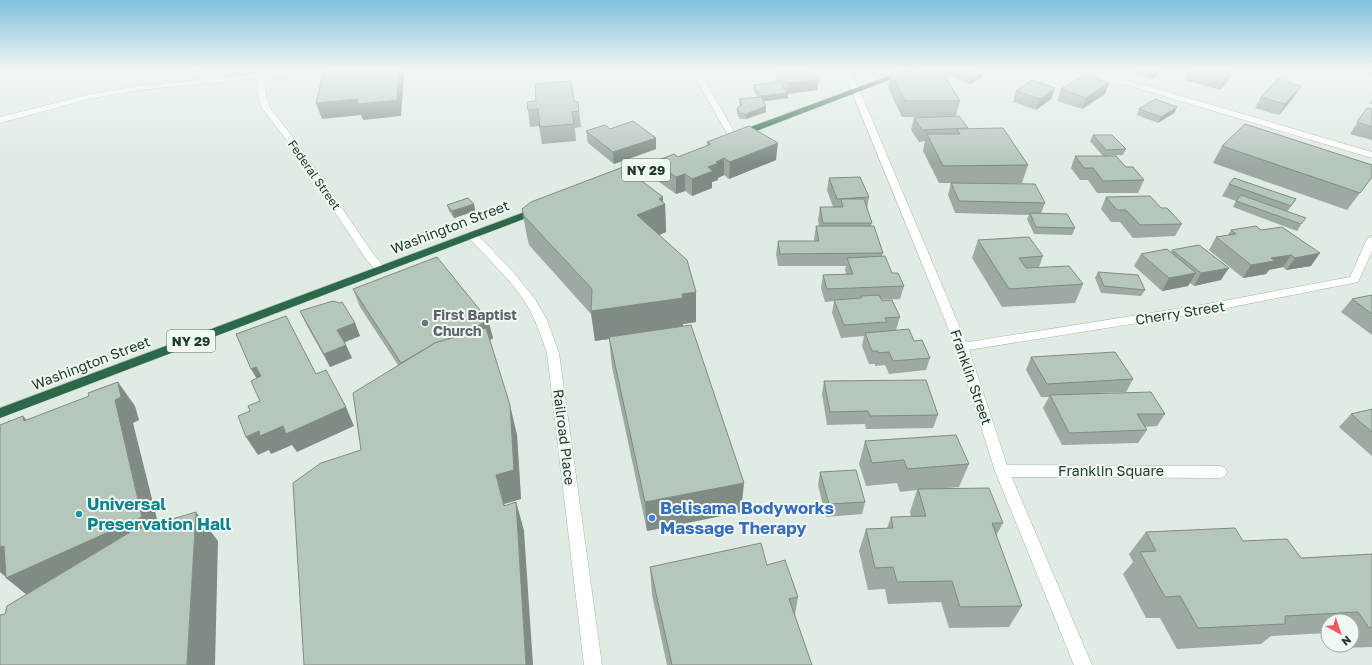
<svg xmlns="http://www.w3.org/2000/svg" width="1372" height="665" font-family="'Golos Text',sans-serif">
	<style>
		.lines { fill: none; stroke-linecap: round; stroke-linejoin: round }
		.street-casing { stroke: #a3b3a8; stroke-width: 1 }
		.secondary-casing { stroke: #a1baaa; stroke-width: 1 }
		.highway-casing { stroke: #c1c8c4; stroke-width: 1 }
		.street { fill: #fff; fill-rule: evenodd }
		.secondary { fill: #fff; fill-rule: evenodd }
		.highway { fill: #2b694a; fill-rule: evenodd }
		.wall { fill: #9caaa1 }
		.shaded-wall { fill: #7f8b83 }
		.building { fill: #b5c6bb; stroke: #7f8b83 }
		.worship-dot { fill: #6b7280; stroke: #f0f8f2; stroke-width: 1.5 }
		.culture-dot { fill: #0f9aa8; stroke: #f0f8f2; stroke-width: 1.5 }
		.shop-dot { fill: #3f7fe0; stroke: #f0f8f2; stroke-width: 1.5 }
		.labels { text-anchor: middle; stroke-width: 4; stroke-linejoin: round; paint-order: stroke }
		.far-street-label { font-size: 12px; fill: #203c2c; stroke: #f0f8f2 }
		.shield { fill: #f0f8f2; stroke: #5e7467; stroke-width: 1 }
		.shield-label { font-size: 13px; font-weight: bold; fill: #203c2c }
		.street-label { font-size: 14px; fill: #203c2c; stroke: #f0f8f2 }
		.worship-label { font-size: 14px; font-weight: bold; fill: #5b616d; stroke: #f0f8f2; text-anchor: start }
		.near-culture-label { font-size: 17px; font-weight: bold; fill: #0d838f; stroke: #f0f8f2; text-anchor: start }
		.near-shop-label { font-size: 17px; font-weight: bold; fill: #366cbe; stroke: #f0f8f2; text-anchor: start }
	</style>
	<rect width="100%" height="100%" fill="#e0ebe3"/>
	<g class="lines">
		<defs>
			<g id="street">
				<polygon points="691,70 699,70 737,137 736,139 730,139 729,137"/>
				<polygon points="1082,70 1093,70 1372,152 1372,158 1083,72"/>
				<polygon points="1372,236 1372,251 1358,282 1207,312 962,351 958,350 956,347 958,344 962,343 1207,304 1350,277 1367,239"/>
				<polygon points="1002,465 1220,466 1225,468 1227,472 1225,476 1220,478 1002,477 997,475 995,471 997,467"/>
			</g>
			<g id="secondary">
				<polygon points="296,70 321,70 317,72 266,77 265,85 266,97 270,108 295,140 374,255 386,269 385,271 377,271 366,259 289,143 262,108 258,97 257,85 259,78 138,90 88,99 0,123 0,117 87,95 138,86"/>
				<polygon points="843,70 851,70 968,347 1009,471 1092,665 1074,665 995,471 956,347"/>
				<path d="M472,232L476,233L514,273L535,299L547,320L559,353L602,665H584L547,353C541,336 536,320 527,305C511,279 488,259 468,237L467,235Z"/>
			</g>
			<g id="highway">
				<polygon points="905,70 915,70 743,136 740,137 736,134 737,132"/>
				<polygon points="669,158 674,161 672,163 622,182 616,182 614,180 616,178"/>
				<polygon points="538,207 543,210 542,212 0,418 0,408"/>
			</g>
		</defs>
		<use href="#street" class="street-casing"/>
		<use href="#secondary" class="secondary-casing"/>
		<use href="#highway" class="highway-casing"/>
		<use href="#street" class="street"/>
		<use href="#secondary" class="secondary"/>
		<use href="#highway" class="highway"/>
	</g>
	<g class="wall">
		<polygon points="776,70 819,80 817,90 788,94 788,98 764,101 766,112 746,119 740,119 737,113 737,108 740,106 739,104 739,99 758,97 753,90 753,85 777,82 775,81"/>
		<polygon points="920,70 941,70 943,72 943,70 983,70 980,71 984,73 982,78 970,84 944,73 960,101 956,116 968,128 1028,165 1022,183 972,183 1045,203 1041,213 1075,228 1072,235 1034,234 1027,219 1029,215 955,213 948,195 951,183 939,183 923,151 925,141 919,142 911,130 914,118 938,117 902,117 888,88 891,73 919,73"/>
		<polygon points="1134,70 1163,70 1152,79 1133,73"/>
		<polygon points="1189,70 1227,70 1227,82 1220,90 1185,80"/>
		<polygon points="1370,70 1372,70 1372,75 1368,74"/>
		<polygon points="1109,83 1105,94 1082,109 1057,101 1061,89"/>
		<polygon points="1055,88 1051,99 1036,110 1013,102 1016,91"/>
		<polygon points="1261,97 1294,97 1279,115 1255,108"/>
		<polygon points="1372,99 1372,104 1369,103"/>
		<polygon points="574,101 579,111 581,127 575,128 576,141 542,144 539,126 530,127 528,110"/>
		<polygon points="1177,107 1174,113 1158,123 1137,115 1139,109"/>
		<polygon points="1367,108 1372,109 1372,140 1350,134"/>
		<polygon points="586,131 656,138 656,149 614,164 588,143"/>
		<polygon points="1093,135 1126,149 1123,155 1103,156 1090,141"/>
		<polygon points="707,142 776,160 729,179 724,175 718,178 718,180 712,182 712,188 692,196 685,191 676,194 655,179 654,162 678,157 707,146"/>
		<polygon points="1222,146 1372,177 1347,210 1213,163"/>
		<polygon points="1075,156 1126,167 1144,180 1138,193 1097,193 1088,180 1080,180 1071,168"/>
		<polygon points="829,178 869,197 867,209 872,223 871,226 883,253 882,256 892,273 904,286 900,299 881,300 882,301 900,317 896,330 914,341 930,358 926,370 889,374 885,365 875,366 875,364 869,364 862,346 864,336 841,338 832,313 834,301 825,302 821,288 823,275 846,274 845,270 846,266 778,266 776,254 778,241 815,241 814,239 816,226 819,226 818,220 820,207 833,207 827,190"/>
		<polygon points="1229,184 1296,199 1287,212 1301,225 1297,231 1233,207 1236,201 1222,196"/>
		<polygon points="1106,197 1182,224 1175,236 1133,238 1120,222 1111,222 1101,209"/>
		<polygon points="663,202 665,204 666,232 659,235 696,292 696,322 683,324 683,326 741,512 647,531 612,367 609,339 595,341 591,314 529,245 527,237 522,209"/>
		<polygon points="474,204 475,211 454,218 449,211 447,205"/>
		<polygon points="1256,226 1311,266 1286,270 1283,267 1269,270 1266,274 1243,278 1209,250 1216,237 1228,235 1231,230"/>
		<polygon points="978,240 1043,256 1039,267 1083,284 1075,303 1002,307 972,258"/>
		<polygon points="1172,250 1221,280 1194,286 1190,283 1188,286 1162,291 1134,266 1141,254 1171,252"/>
		<polygon points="1098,272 1145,290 1141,296 1101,293 1095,278"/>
		<polygon points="353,289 488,320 493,338 490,340 517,435 521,499 504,504 505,506 516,502 524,531 361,450 398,365 360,307"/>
		<polygon points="1372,295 1372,335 1341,312 1352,299"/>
		<polygon points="300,311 355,323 360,336 344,342 352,358 330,367 306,324"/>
		<polygon points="1031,357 1133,379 1126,392 1098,393 1165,414 1157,426 1145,427 1147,430 1138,443 1062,445 1043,408 1049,397 1041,397 1026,370"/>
		<polygon points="824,381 938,415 933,428 866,429 865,424 827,425 822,394"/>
		<polygon points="1372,409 1372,456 1339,427 1351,414"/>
		<polygon points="865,441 969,464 959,487 938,489 1003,523 996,536 1022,606 1009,627 949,628 941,602 888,604 885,589 868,590 859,551 866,529 887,528 891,517 911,517 910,512 917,490 900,492 897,483 866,486 859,464"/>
		<polygon points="820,472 865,502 862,514 826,517 818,485"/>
		<polygon points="1146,532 1243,541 1301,558 1372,554 1372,647 1342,648 1339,645 1352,645 1352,621 1328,621 1328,633 1271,636 1261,644 1177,649 1160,618 1146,618 1123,574 1133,562 1129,554"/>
		<polygon points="767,565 798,597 795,615 812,665 667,665 652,595 650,567"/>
	</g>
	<g class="shaded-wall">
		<polygon points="188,70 217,70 189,73"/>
		<polygon points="399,70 403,70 404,74 401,116 363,120 361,115 322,119 316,103"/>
		<polygon points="636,70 648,70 636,71"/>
		<polygon points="1156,70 1163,70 1152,79"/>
		<polygon points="1232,71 1227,82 1220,90 1225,79"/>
		<polygon points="984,73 982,78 970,84 972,78"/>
		<polygon points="819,80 817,90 788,94 788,98 761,102 761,96 787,93 788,83"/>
		<polygon points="1109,83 1105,94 1082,109 1086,98"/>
		<polygon points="1301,86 1294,97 1279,115 1285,104"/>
		<polygon points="1055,88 1051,99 1036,110 1040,99"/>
		<polygon points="766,106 766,112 746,119 746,114"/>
		<polygon points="1177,107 1174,113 1158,123 1161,117"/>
		<polygon points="656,138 656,149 614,164 613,152"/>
		<polygon points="778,143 776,160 729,179 730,162"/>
		<polygon points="724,158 724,175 718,178 718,180 712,182 712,188 692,196 692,179 716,162"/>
		<polygon points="685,174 685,191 676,194 676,177"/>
		<polygon points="663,197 663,205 665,204 666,232 639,244 637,215 659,199"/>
		<polygon points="474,204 475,211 454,218 452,211"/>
		<polygon points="1320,253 1311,266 1286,270 1295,258"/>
		<polygon points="1291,255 1283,267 1269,270 1266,274 1243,278 1251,265 1271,258"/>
		<polygon points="1229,268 1221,280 1194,286 1201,273"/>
		<polygon points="1196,273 1188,286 1162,291 1169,278"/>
		<polygon points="696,292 696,322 683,324 683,328 595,341 591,311"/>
		<polygon points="488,320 493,338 412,388 405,369"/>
		<polygon points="355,323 360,336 343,343 337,330"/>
		<polygon points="346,345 352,358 330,367 324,354"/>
		<polygon points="256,367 267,385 262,387 251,369"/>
		<polygon points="118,382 135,406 139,420 133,423 162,539 33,600 6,578 115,400"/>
		<polygon points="510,405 517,435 521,499 504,504 513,535 496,475"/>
		<polygon points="346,407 354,426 297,452 292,445 271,454 269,450 258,455 246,437 259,431 283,426"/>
		<polygon points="23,416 44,439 24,421"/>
		<polygon points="744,483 741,512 647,531 645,502"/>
		<polygon points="516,502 524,531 533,665 526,665"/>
		<polygon points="196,512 218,541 215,665 187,665"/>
		<polygon points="4,546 7,578 0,572 0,547"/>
	</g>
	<g class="building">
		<polygon points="324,70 399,70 397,100 358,104 358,99 316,103"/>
		<polygon points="776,70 810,70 819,80 788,83"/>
		<polygon points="921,70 941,70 960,101 905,101 891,73 922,72"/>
		<polygon points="950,70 976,70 984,73 972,78"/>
		<polygon points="1191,70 1227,70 1232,71 1225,79"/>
		<polygon points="1085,75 1109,83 1086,98 1061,89"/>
		<polygon points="1278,79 1301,86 1285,104 1261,97"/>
		<polygon points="1032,80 1055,88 1040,99 1016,91"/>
		<polygon points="571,81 574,101 578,102 579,111 572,112 574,124 540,127 538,109 528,110 527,102 536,101 535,84"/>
		<polygon points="780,82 788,93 761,96 753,85"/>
		<polygon points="761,97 766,106 746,114 740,113 737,108 742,105 739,99"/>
		<polygon points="1155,99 1177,107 1161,117 1139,109"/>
		<polygon points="1367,108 1372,109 1372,127 1357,122"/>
		<polygon points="959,116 968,128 922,130 914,118"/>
		<polygon points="633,121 656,138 613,152 586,131 605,125 610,129"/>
		<polygon points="1245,124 1372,165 1372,177 1360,193 1222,146"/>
		<polygon points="749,126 778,143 730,162 724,158 716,162 719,163 708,167 713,171 692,179 685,174 676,177 654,162 674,154 678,157 711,144 707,142"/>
		<polygon points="1003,128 1028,165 943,166 927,134 960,134 957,129"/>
		<polygon points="1093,135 1112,135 1126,149 1106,150"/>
		<polygon points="1075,156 1116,156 1126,167 1133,167 1144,180 1103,181 1093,168 1084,168"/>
		<polygon points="623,167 663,197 659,199 665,204 637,215 687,260 696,292 682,294 683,298 591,311 592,289 524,216 522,209 531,202"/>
		<polygon points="860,177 869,197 837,199 829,178"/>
		<polygon points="1234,178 1296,199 1291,206 1229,184"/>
		<polygon points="951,183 1035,184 1045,203 959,201"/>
		<polygon points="1241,195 1306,218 1301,224 1236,201"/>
		<polygon points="1150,196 1161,208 1167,208 1182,224 1140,225 1126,210 1117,210 1106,197"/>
		<polygon points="468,198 474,204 452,211 447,205"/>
		<polygon points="841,199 864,199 872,223 823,223 820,207 843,207"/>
		<polygon points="1030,213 1067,214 1075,228 1036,227"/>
		<polygon points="816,226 874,226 883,253 780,254 778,241 819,241"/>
		<polygon points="1256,226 1261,230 1282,227 1320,253 1295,258 1291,255 1271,258 1275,261 1251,265 1216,237 1236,234 1231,230"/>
		<polygon points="1029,237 1043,256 1019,258 1026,268 1069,266 1083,284 1009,289 978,240"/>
		<polygon points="1199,245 1229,268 1201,273 1172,250"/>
		<polygon points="1167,249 1196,273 1169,278 1141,254"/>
		<polygon points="885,256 892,273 898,273 904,286 827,289 823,275 853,274 847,258"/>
		<polygon points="437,257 488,320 464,334 435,343 401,363 353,289"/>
		<polygon points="1098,272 1138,275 1145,290 1104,286"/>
		<polygon points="879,295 882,301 892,300 900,317 885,318 887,322 844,325 834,300 861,298 861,296"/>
		<polygon points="1372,295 1372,314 1352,299"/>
		<polygon points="333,301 340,303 342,302 355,323 337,330 346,345 324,354 300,311"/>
		<polygon points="286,316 316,374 326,370 346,407 286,434 283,426 260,436 259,431 246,437 238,416 250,411 248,406 260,401 251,381 261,376 256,367 251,369 236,334"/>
		<polygon points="691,325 744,483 645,502 609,337"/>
		<polygon points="486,328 510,405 514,470 496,475 504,506 516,502 526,665 304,665 293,483 321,463 361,450 353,393 435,343"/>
		<polygon points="909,329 914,341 922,340 930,358 893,361 889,352 878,353 878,351 872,351 865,333"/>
		<polygon points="1115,352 1133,379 1047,384 1031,357"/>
		<polygon points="926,380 938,415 870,416 868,411 830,412 824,381"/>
		<polygon points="118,382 121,397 115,400 142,517 6,578 4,546 0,547 0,425 23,416 24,421 89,396 88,393"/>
		<polygon points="1151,392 1165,414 1137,414 1147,430 1069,433 1050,395"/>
		<polygon points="1372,409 1372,432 1351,414"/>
		<polygon points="956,435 969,464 907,469 904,460 872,463 865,441"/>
		<polygon points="856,470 865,502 829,504 820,472"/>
		<polygon points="989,488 1003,523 992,523 1022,606 960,607 952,581 897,582 893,567 875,568 866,529 893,528 891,517 926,516 918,489"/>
		<polygon points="196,512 187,665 0,665 0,615 5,614 7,606 132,531"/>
		<polygon points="1235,528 1243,541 1287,539 1301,558 1372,554 1372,627 1369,628 1358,612 1285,616 1285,624 1198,628 1180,596 1165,597 1140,552 1156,551 1146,532"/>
		<polygon points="761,543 767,565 785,560 798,597 789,599 812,665 672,665 650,567"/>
	</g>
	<linearGradient id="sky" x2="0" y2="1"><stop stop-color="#80c0db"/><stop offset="0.43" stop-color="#f1f6f2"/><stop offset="1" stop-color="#f1f6f2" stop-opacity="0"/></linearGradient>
	<rect width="1372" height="163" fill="url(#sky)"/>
	<circle class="worship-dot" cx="425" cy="323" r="4"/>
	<circle class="culture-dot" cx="79" cy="514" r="4"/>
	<circle class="shop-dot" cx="652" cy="518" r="4"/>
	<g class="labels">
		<g class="far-street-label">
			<text transform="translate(314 175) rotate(55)" y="4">Federal Street</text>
		</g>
		<g class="shield">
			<rect x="622" y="159" width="48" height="22" rx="3"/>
			<rect x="167" y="330" width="48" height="22" rx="3"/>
		</g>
		<g class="shield-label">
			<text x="646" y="175">NY 29</text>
			<text x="191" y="346">NY 29</text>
		</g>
		<g class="street-label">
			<text transform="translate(450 227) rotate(-21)" y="5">Washington Street</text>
			<text transform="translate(1180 313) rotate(-9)" y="5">Cherry Street</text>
			<text transform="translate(91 363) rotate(-21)" y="5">Washington Street</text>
			<text transform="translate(971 377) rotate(71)" y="5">Franklin Street</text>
			<text transform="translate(564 437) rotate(83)" y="5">Railroad Place</text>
			<text x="1111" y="476">Franklin Square</text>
		</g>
		<g class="worship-label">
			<text x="433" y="320">First Baptist<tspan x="433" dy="16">Church</tspan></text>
		</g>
		<g class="near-culture-label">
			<text x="87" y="510">Universal<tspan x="87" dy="20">Preservation Hall</tspan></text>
		</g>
		<g class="near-shop-label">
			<text x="660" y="514">Belisama Bodyworks<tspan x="660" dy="20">Massage Therapy</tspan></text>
		</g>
	</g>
	<g transform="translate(1340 633) rotate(140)"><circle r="19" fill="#f0f8f2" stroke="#9dada3"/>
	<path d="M0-3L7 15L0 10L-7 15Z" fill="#f6535a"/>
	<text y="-6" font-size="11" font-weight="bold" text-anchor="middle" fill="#203c2c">N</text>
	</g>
</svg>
